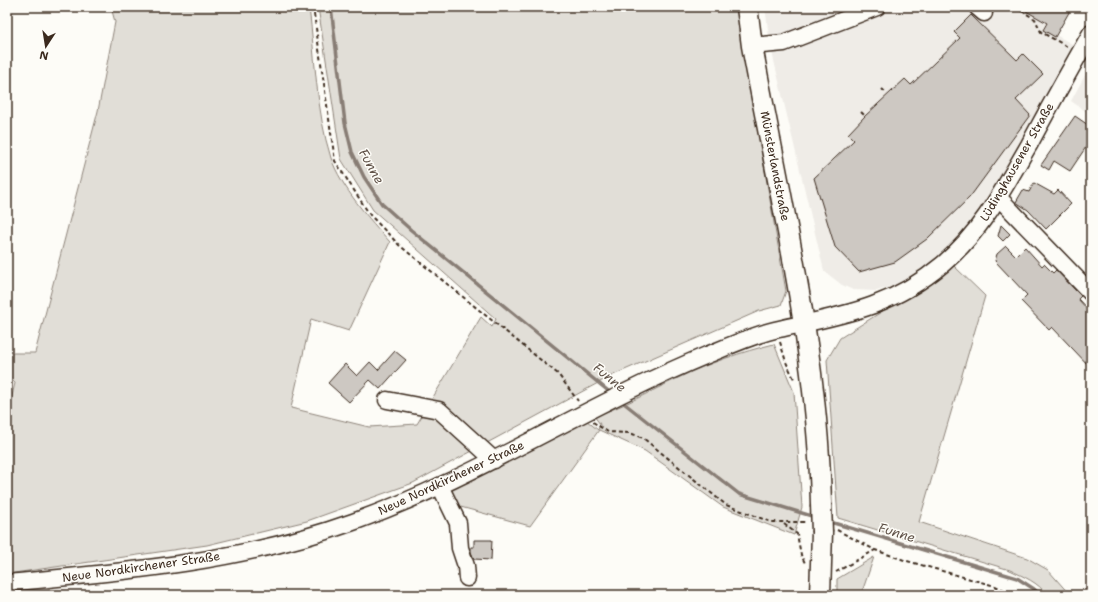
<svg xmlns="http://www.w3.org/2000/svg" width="1098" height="602" font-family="'Shantell Sans',sans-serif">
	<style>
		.built { fill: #efece7 }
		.green { fill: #e1ded7; stroke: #8e847a }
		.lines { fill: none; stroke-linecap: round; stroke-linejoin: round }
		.stream { stroke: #887d74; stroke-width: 3.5 }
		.building { fill: #cdc8c2; stroke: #3b2a1e }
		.minor-casing { stroke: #3b2a1e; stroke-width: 19 }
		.major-casing { stroke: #3b2a1e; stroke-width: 23 }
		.path { stroke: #3b2a1e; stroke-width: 2; stroke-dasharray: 4 3; stroke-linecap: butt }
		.minor { stroke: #fdfcf7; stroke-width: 16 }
		.major { stroke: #fdfcf7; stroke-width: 20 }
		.major-bridge-casing { stroke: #3b2a1e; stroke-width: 23; stroke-linecap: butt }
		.major-bridge { stroke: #fdfcf7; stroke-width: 20 }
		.labels { text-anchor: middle; stroke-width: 3; stroke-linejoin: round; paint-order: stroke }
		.street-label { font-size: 12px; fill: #3b2a1e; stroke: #fdfcf7 }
		.water-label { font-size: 13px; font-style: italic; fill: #615349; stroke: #fdfcf7 }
	</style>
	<rect width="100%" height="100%" fill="#fdfcf7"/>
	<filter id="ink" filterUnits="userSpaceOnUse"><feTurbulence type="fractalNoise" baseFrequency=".025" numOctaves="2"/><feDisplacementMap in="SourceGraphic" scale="8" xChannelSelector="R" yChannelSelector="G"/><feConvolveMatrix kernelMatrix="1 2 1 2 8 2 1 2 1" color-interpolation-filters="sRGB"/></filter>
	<g filter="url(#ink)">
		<g class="built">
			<polygon points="765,7 1019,7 1046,23 1043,28 1083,50 997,201 935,263 902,283 877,291 853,290 842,285 824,271 770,44"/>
			<polygon points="1091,64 1091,115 1071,101"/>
		</g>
		<g class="green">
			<path d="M111,7H309C315,56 316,111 331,158C341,187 370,220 390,242L349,331L311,319L291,408L369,427L417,424L481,317L492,327L496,319L373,210L341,159L318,7H736L786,291L781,305L759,311L611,376L413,483L307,521L207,545L7,574V418L15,383L7,375V353H35L98,111L115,22Z"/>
			<path d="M954,266L985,296L919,522L1027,558L1048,570L1070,595H1047C1038,582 1024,577 1010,570L838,518L827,360L840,338Z"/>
			<path d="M774,344L794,392L802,507L794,535L723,507L645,451L599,430L530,526L457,506L447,488L586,420L598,430L600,424L594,416C623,407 651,391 678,378C709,363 741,352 774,344Z"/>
			<polygon points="874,557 861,595 837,595 837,579"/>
		</g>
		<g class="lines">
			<g class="stream">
				<polyline points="331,7 345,123 352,152 364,177 382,204 411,230 612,394"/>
				<polyline points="620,400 739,494 815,517"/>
				<polyline points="827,521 1017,578 1034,589 1040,595"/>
			</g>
		</g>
		<g class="building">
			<polygon points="1019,7 1072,7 1055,37 1043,30 1047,23"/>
			<polygon points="971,15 1017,60 1023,54 1043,74 1016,100 1030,115 970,197 927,239 895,262 859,272 835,247 814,178 854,140 848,134 865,116 905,79 911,85 960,38 954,32"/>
			<polygon points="1075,116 1091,127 1091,146 1088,144 1070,171 1054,161 1049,170 1041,165"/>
			<polygon points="1034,183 1054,194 1058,190 1071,204 1046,229 1028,210 1016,202 1023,190 1029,192"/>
			<polygon points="1001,225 1010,234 1003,241 998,236"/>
			<polygon points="1006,246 1016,256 1025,247 1042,266 1044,264 1053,273 1056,270 1081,296 1078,299 1091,313 1091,368 1052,327 1049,330 1021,301 1027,295 995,261 997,254"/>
			<polygon points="395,351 406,360 380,389 370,380 349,402 328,383 345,364 357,376 370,362 378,370"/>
			<polygon points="474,540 492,540 491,560 474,559 471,552 471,547 474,547"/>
		</g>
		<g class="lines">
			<defs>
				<g id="minor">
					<polyline points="977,7 984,13"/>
					<polyline points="752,46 784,43 877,7"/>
					<polyline points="999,198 1091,293"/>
					<polyline points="387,400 439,410 494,460"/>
					<polyline points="440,486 458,523 460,548 466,566 467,578"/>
					<path d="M7,583C124,572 242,562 353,522C476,478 586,405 707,355C729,346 755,334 779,329C843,315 891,308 943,264C982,231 1004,188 1029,145C1049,107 1070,70 1091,33"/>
				</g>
				<g id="major">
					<path d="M747,7L752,46C780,198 818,350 821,504"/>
					<polyline points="820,595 822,532"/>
				</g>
			</defs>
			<use href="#minor" class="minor-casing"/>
			<use href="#major" class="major-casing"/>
			<g class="path">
				<polyline points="313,7 335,161 370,215 399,245 558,374 578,401"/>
				<polyline points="1015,7 1035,19 1041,32 1068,47"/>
				<polyline points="882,89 887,94"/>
				<polyline points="861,112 865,116"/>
				<polyline points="780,342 786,362 795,381"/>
				<polyline points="593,422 608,432 630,433 643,438 726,505 771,522 806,522"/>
				<polyline points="784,524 797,534 801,555 806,565"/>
				<polyline points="837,530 875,550 907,561 995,586 1015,595"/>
				<polyline points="836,572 875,550"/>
			</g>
			<use href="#minor" class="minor"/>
			<use href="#major" class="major"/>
			<defs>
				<polyline id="major-bridge" points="821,504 822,532"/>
			</defs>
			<use href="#major-bridge" class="major-bridge-casing"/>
			<use href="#major-bridge" class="major-bridge"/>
		</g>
	</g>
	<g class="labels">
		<g class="street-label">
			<text transform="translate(1017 162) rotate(-60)" y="4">Lüdinghausener Straße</text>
			<text transform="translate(775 166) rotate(79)" y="4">Münsterlandstraße</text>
			<text transform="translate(451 478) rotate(-25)" y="4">Neue Nordkirchener Straße</text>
			<text transform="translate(141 567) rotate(-8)" y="4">Neue Nordkirchener Straße</text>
		</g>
		<g class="water-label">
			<text transform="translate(372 166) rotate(61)" y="5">Funne</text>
			<text transform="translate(610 377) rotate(39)" y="5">Funne</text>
			<text transform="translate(897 532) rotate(17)" y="5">Funne</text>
		</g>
	</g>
	<rect width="1098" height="602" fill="none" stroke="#fdfcf7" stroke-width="24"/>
	<rect x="12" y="12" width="1074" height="578" fill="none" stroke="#3b2a1e" stroke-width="1.5" filter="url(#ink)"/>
	<g transform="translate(46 46) rotate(192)" stroke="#fdfcf7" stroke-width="3" paint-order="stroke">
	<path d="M0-3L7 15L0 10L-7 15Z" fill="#3b2a1e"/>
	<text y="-6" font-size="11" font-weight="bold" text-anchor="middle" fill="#3b2a1e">N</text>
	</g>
</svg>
